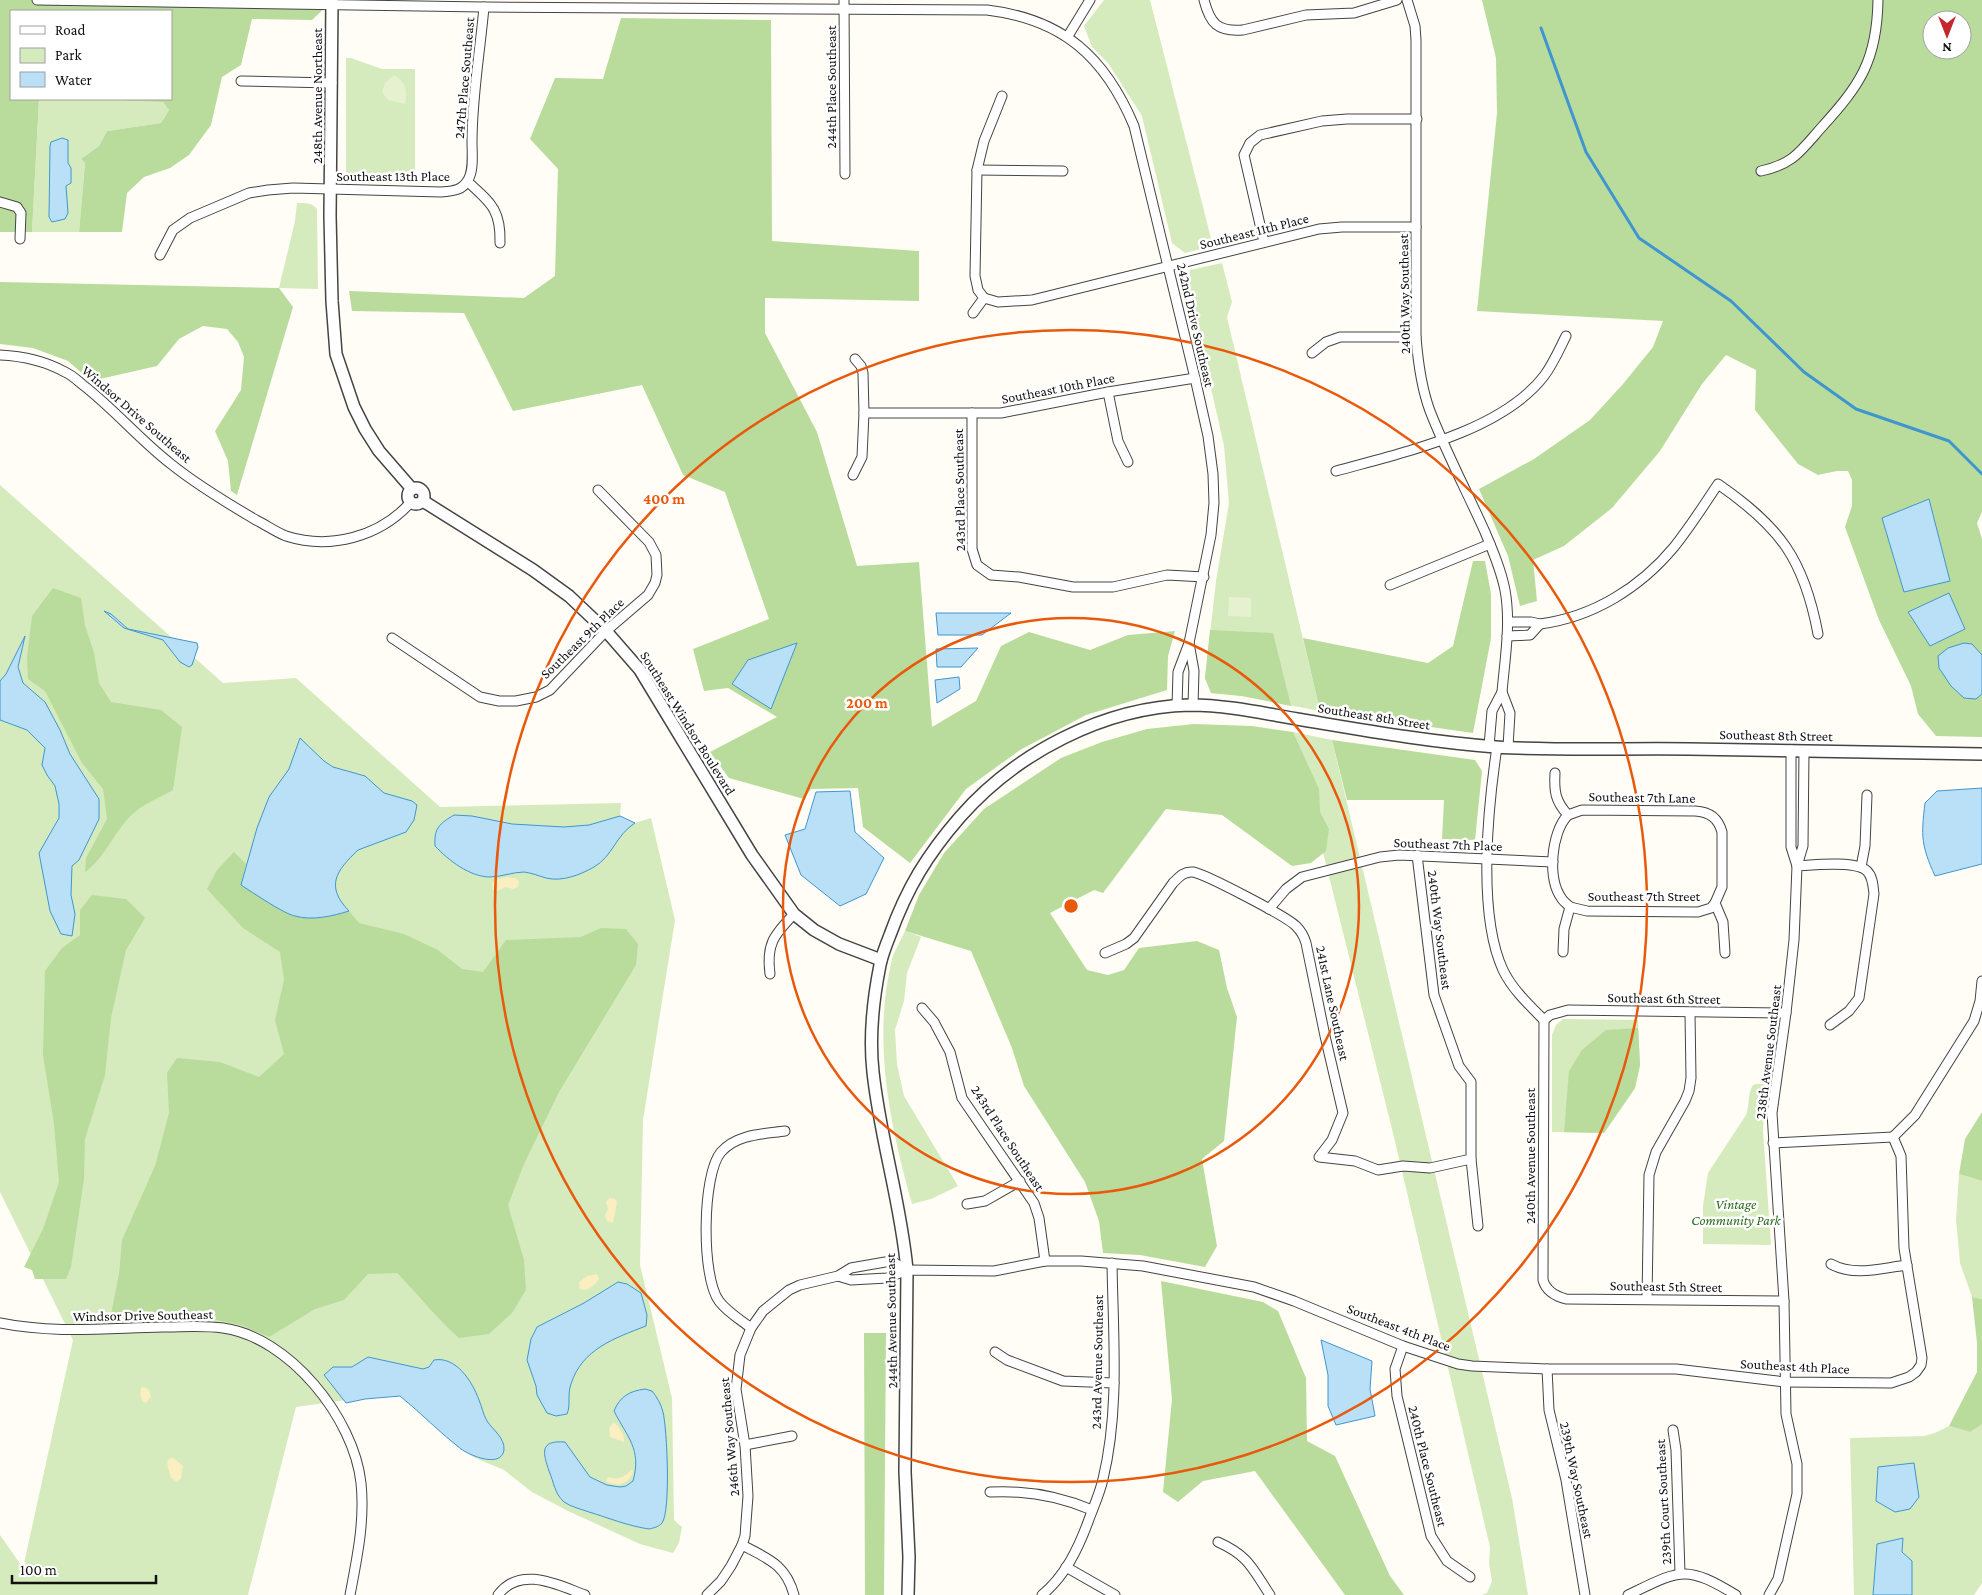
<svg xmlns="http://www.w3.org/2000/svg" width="1982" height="1595" font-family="'Crimson Pro',serif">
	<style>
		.green { fill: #d5ebbd }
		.forest { fill: #b9dc9c; fill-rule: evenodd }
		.sand { fill: #fbeec1 }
		.pitch { fill: #e6f2cf }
		.water { fill: #b9e0f7; stroke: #3f96cf }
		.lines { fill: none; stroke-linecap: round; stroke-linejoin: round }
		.stream { stroke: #3f96cf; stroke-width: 3 }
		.minor-casing { stroke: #444; stroke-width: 11 }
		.tertiary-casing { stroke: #444; stroke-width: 14 }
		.minor { stroke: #fff; stroke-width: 9 }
		.tertiary { stroke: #fff; stroke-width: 11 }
		.ring { fill: none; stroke: #e8590c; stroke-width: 2.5 }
		.labels { text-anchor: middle; stroke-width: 5; stroke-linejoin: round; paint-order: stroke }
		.street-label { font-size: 14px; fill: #111; stroke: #fff }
		.park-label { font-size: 14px; font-style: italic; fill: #2f6b1f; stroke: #fff }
		.centre { fill: #e8590c; stroke: #fff; stroke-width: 2.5 }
		.ring-label { font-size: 15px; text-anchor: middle; font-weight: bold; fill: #e8590c; stroke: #fff; stroke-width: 5; stroke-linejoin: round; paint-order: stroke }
	</style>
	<rect width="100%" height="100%" fill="#fffdf5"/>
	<g class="green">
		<polygon points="1104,0 1150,0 1213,246 1185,253 1172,243 1142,116 1108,63 1092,47 1084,26"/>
		<polygon points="346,58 351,58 382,69 415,69 415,178 350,177 346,173"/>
		<polygon points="39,99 127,99 127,101 163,102 169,110 161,123 107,131 99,146 81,159 85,163 79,232 32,232"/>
		<path d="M297,203C306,203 311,202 317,209L318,289L279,288L295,221Z"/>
		<polygon points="1222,263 1232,302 1227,317 1320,711 1242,696 1211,693 1205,678 1216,581 1229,503 1224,446 1187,281 1190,270"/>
		<polygon points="0,485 223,683 296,678 440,807 621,803 620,816 635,823 651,818 675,920 643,1120 640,1265 672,1398 674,1520 682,1527 679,1543 673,1553 640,1544 568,1511 532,1492 504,1470 473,1457 461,1449 397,1393 296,1407 248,1595 0,1595 0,1535 23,1568 73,1340 0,1192"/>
		<polygon points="1293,732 1332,740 1512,1498 1528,1595 1482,1595 1487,1593 1492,1581 1489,1563 1490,1547 1394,1137"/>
		<path d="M905,931L921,937L907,973L904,1001L895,1030L897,1064L904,1096L958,1186L931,1199L912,1204C890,1125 872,1041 892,959C895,950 901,940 905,931Z"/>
		<polygon points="1563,1019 1638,1020 1640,1065 1635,1088 1604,1133 1552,1132 1552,1035 1556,1025"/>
		<path d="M1756,1084H1765L1763,1131L1771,1245L1703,1244V1206L1708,1173L1746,1115C1750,1105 1747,1094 1753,1085Z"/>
		<polygon points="1959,1174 1982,1181 1982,1299 1972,1297 1960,1263 1956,1219"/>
		<polygon points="1982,1423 1982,1583 1974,1595 1854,1595 1850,1438 1924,1436 1935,1433 1949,1426 1970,1432"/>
	</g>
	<g class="forest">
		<polygon points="0,0 333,0 312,20 252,19 241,65 222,77 211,125 189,155 170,168 144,177 127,193 122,232 79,232 85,163 81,159 99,146 107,131 161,123 169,110 163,102 127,101 127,99 171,99 171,11 11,11 11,99 39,99 32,232 0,232"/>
		<path d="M1482,0H1982V512L1977,523L1982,539V737L1936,736L1918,714L1911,686L1879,620L1845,527L1852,506V480L1848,471H1837L1818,475L1798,464L1755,410L1756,370L1726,355L1702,384L1660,451L1612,508L1564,546L1533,560L1537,601L1520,606L1508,556L1479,489L1534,459L1590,420L1623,384L1653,347L1663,321L1477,311L1497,113L1496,58ZM1932,20H1962V50H1932Z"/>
		<polygon points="621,18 771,20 772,241 919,251 919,301 765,298 765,333 817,432 857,566 919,562 932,727 976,701 1001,646 1029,632 1090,650 1128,635 1175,631 1168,656 1167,690 1086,715 1020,750 966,789 910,863 863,827 858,788 811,789 804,799 729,778 710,752 777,717 728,688 704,691 693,649 769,619 725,492 683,475 642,385 513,411 464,313 352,311 349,291 524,298 555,276 558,169 530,139 555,78 603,79"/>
		<polygon points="0,282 279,288 293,307 237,495 231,491 228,461 215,431 241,390 244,357 238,342 227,329 203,326 179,339 157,366 91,381 68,361 33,348 0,344"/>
		<polygon points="1473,561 1485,561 1491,594 1491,638 1473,733 1320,711 1303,638 1428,663 1453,646"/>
		<path d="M53,588L81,598L85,625L94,653L99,683L111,702L161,710L182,727L173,790C161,797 145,803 135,812C116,827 105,859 85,872L86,858L107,819L103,789L82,763L45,691L28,679L27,657L32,616Z"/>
		<polygon points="1210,630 1273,633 1291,706 1242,696 1211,693 1205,678"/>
		<polygon points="1194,724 1252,726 1293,732 1319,789 1320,812 1329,829 1326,851 1311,863 1292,866 1222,815 1166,809 1103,893 1094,890 1050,913 1087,970 1108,975 1124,970 1139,948 1197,941 1219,950 1227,988 1237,1017 1224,1141 1202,1159 1217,1246 1205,1267 1140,1255 1103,1253 1099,1221 1085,1182 1024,1086 1012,1048 971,951 905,931 919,895 944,853 984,809 1061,758 1102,742 1147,729"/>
		<polygon points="1332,740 1475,760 1482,771 1475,840 1442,839 1444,800 1347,800"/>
		<path d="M234,852L246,864L241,885L312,918L336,915L349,911L359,923L404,934L438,950L462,969L483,972L506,940L581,937L601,928L626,929L638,944L636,965L559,1092L524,1164L508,1205L524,1260L526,1290L512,1313L489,1334L459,1338C436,1318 419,1295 397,1273L368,1274L344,1300L315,1309L269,1337L241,1325L205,1318L110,1319L119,1274L122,1240L155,1166L169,1113L167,1073L177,1058L220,1062L259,1077L284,1054L275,1020L284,980L280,952L243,928L207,889L217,870Z"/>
		<polygon points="92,895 126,899 145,918 126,950 111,1018 105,1075 85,1139 84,1179 71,1267 66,1279 35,1279 32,1270 24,1267 43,1229 59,1182 54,1124 43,1055 45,971 62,948 80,935 80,910"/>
		<polygon points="1638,1028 1640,1065 1635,1088 1604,1133 1564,1132 1569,1071 1582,1050 1606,1030"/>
		<polygon points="1982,1112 1982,1181 1959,1174 1965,1139"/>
		<polygon points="1161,1281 1263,1302 1278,1311 1306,1378 1307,1441 1335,1456 1390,1576 1404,1595 1345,1595 1255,1471 1203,1481 1178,1502 1163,1492 1172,1399"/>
		<polygon points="1972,1297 1982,1299 1982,1424 1970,1432 1949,1426 1977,1372 1977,1343"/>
		<polygon points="864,1333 886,1333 884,1595 865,1595"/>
	</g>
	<g class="sand">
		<polygon points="507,877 515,878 519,881 518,887 513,889 506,887 497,891 493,890 492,883 495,880"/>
		<polygon points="610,1198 615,1199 617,1202 613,1223 607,1221 605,1215 608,1209 606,1202"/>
		<path d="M597,1274L599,1279C595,1285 588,1292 580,1289L579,1282L587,1276Z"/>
		<polygon points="144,1387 149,1390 151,1397 146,1403 143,1402 140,1394 141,1388"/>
		<path d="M613,1423C619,1424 625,1436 624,1442L610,1437L609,1428Z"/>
		<path d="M172,1457L183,1466L181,1478L177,1482L171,1478C170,1473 166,1465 168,1460Z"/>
		<path d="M632,1469L633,1472C629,1484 617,1488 606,1481L608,1477C618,1481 626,1476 632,1469Z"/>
	</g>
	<g class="pitch">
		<path d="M394,75C406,82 408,91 405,104L388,100L382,92L385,83Z"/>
		<polygon points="1229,597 1251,598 1251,617 1228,616"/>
	</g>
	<g class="water">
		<polygon points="62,138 68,140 68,163 71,168 71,183 66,186 68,213 65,219 52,222 49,217 50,146 51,142"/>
		<polygon points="1929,499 1950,581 1904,592 1882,518"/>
		<polygon points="1949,593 1965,629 1930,646 1908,612"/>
		<polygon points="104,611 111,614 128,629 197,643 198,647 192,665 189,667 180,662 163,640 124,628"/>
		<polygon points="936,613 1011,613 982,635 938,635"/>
		<polygon points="25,636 18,667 23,683 45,702 60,730 70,754 99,799 99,819 79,860 72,866 71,895 75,914 72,936 61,934 50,911 39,853 59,818 59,804 55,786 47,775 42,765 45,748 27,730 0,720 0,681 6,674"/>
		<polygon points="797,643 771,709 732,684 748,660"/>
		<polygon points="1964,643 1972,644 1982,655 1982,694 1976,699 1964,698 1951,686 1939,668 1938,656 1948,648"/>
		<polygon points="978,648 961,667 937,667 936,649"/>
		<polygon points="959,677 960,689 937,703 935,680"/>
		<path d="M300,738L324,761L333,767L365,776L384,793L412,801L417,805L414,820L406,832L358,850C336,871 325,886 349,911C333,916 312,921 295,916C284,914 252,892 241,885L257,828L269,797L289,769Z"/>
		<path d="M1982,788V864L1935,876C1921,845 1921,836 1925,803L1937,791Z"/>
		<polygon points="850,791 855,832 884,858 866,894 840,906 801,875 785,835 805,829 816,792"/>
		<path d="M454,815L472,816L512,824L564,827L589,825L620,816L635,823C615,836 613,856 594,867C580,875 562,882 546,878C539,876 532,873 524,872C513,872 501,877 490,877C470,877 448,860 435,846C434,828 439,824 454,815Z"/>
		<path d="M618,1282L627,1284L641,1293L647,1315L646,1326C615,1338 582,1349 571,1384C567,1395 571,1405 567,1414L556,1416L547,1413L537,1395L536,1386L527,1360L531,1339L537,1327L584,1303Z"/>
		<polygon points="1321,1340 1372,1361 1370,1389 1375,1416 1336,1425 1328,1406 1328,1375"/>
		<path d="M368,1357L423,1369L429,1367L434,1360C456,1356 472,1381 479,1400C482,1407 483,1414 487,1421C493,1430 505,1438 504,1450C501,1469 469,1455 461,1449C440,1433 421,1413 400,1396L365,1399L346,1403L324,1375L333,1367H352Z"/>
		<path d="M645,1389L652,1391C657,1397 661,1404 663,1412C667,1428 671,1511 662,1523C659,1527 653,1528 649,1529C628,1526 609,1518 589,1512C581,1509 571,1507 564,1502C554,1493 554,1482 549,1471C543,1453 539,1440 565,1442L590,1477L607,1485L620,1487L626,1486L633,1481C642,1449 627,1437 614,1411C620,1396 630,1391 645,1389Z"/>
		<polygon points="1914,1463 1919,1497 1910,1509 1895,1512 1876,1501 1878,1467"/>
		<polygon points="1903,1538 1902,1552 1912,1561 1912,1595 1873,1595 1877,1544"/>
	</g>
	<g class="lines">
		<polyline class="stream" points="1541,28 1586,152 1639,238 1731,301 1804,372 1856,409 1949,441 1982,474"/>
		<defs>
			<g id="minor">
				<path d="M37,0L484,7L987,10C1063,19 1105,57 1134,126L1195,378L1208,436L1213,474L1214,503L1211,535L1189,643L1178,672L1177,706"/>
				<polyline points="844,0 845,174"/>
				<path d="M1204,0C1210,23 1217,32 1243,30L1306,15L1354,13L1397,0"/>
				<path d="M1407,0L1415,26L1416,40V337C1418,362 1421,387 1430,411C1446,452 1467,492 1485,532C1493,551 1501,570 1505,590C1511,623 1505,658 1502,692"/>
				<polyline points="1068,36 1090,0"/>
				<polyline points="241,81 332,83"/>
				<polyline points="977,170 1063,171"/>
				<path d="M1761,171C1793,164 1800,152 1821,128C1860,85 1877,61 1878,0"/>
				<path d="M468,182C491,203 501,210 500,243"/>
				<polyline points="0,202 17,207 21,213 20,239"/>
				<polyline points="1264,242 1244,155 1250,143 1260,135 1322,121 1347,119 1417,119"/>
				<path d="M160,255L173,230L190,218L249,193L268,190L293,188L441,192C452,191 462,191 468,180C474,170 472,154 472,142C472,97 480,52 484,7"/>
				<polyline points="984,298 998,302 1032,300 1319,229 1342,227 1416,227"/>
				<polyline points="973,313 984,298 978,290 975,276 977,170 984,141 1002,96"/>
				<polyline points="1312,353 1326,342 1340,337 1416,337"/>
				<path d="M0,355C23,356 45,361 65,372C72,375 78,381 83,385C114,409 140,440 171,464C197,485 227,503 256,520C266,525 276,532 286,536C330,550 380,537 411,502"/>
				<polyline points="1108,392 1118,441 1128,462"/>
				<polyline points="864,413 1001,413 1108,392 1195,378"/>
				<polyline points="972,413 972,549 977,565 991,575 1019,577 1073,587 1113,587 1167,575 1204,577"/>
				<path d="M1336,471C1401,453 1501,432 1544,376C1553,364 1559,350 1566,336"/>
				<polyline points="853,475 862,457 864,413 863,373 861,366 855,359"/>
				<polyline points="1390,585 1490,544"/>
				<path d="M1540,624C1593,617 1640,588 1674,547C1690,527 1704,505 1718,484C1780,527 1804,559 1818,634"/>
				<polyline points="1507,636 1530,635 1540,624 1531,622 1508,622"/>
				<polyline points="392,638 480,697 499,701 516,701 536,697 550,690 606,631 648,595 655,583 657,575 656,555 649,542 598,490"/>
				<polyline points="1189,643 1194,671 1193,705"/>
				<polyline points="1489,746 1492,711 1502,692 1510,713 1508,747"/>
				<path d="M1497,747C1488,807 1477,914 1503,970C1512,989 1529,1005 1544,1020"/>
				<polyline points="1791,750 1791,847 1797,866 1803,846 1804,751"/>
				<path d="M1555,773C1554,791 1555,801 1568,815C1551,832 1547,879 1562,899C1564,902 1568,905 1570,907L1564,929L1563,952"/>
				<path d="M1568,815L1582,810L1695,811C1710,812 1718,818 1722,832V887L1715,903L1723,922L1725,953"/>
				<polyline points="1861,867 1865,846 1867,795"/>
				<polyline points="1570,907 1587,911 1698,912 1711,908 1715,903"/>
				<polyline points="1269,909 1286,889 1302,877 1380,857 1399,855 1553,862"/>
				<path d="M1105,953L1126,944L1134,938L1173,883C1179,877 1184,871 1193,872C1205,874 1286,916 1296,926C1301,931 1304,936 1306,943L1325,1036L1343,1113L1332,1140L1319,1157L1355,1161L1378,1170L1403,1166L1430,1168L1471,1159V1082L1459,1066L1434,995L1417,855"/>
				<path d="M770,974C766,944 774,935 794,914"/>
				<polyline points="922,1008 934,1022 950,1052 962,1098 1034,1203 1039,1218 1045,1261"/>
				<path d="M1544,1020L1543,1280C1546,1291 1555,1296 1566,1299L1784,1301"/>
				<polyline points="1544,1020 1550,1015 1568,1010 1786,1013"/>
				<polyline points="1893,1137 1915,1115 1974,1021 1980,1001 1982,981"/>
				<polyline points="1773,1143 1893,1137"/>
				<polyline points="1471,1159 1478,1226"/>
				<polyline points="967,1204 985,1201 1020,1181"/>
				<path d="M1831,1264C1854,1277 1882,1268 1907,1265"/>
				<polyline points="838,1276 851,1280 887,1278 907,1270 994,1271 1045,1261 1081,1261 1143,1266 1254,1287 1294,1301 1403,1346 1458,1364 1472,1366 1547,1369 1676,1369 1785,1382 1891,1383 1909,1377 1916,1372 1921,1365 1922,1358 1904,1248 1901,1156 1893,1137"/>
				<polyline points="1647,1299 1649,1175 1656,1152 1685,1101 1689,1091 1691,1078 1690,1013"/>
				<path d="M0,1323C53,1334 108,1328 162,1327C182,1327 203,1325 223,1328C289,1337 354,1418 361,1483C365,1521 357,1558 350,1595"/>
				<path d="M751,1328C741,1320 727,1312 719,1301C701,1277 702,1174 721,1152C737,1134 763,1134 785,1131"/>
				<polyline points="1403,1346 1395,1369 1397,1396 1431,1536 1447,1561 1470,1577"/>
				<polyline points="995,1352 1007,1360 1063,1381 1114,1383"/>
				<polyline points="1547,1369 1549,1410 1566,1480 1585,1595"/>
				<polyline points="1673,1430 1676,1450 1680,1573"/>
				<polyline points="745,1445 792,1436"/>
				<path d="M990,1492C1026,1490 1059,1496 1092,1510"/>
				<path d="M1218,1542C1249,1556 1252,1568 1270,1595"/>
				<path d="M742,1545C769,1559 786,1565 794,1595"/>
				<polyline points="1066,1567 1115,1595"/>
				<path d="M498,1595C520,1565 558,1585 585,1595"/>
				<polyline points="707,1595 721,1581 731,1566 742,1545 745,1536 748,1496 745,1445 736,1389 740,1355 751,1328 763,1311 789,1290 800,1285 838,1276 851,1268 891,1261 907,1270"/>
				<path d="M1042,1595C1065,1576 1078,1549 1088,1522C1093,1508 1100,1493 1103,1479C1120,1409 1113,1334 1112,1263"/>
				<path d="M1628,1595C1680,1570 1685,1564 1736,1595"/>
				<path d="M1769,1595L1778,1579L1797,1494V1464L1786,1414L1784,1301L1772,1113L1786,1013L1794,940L1797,866C1813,865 1856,860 1867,871C1873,877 1873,886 1874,894L1859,998L1849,1011L1830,1025"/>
			</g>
			<g id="tertiary">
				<polyline points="332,0 330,216 332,301 336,354 354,407 365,429 379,451 412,489"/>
				<circle cx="416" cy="496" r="8"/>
				<polyline points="423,501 533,570 569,596 606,631 640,670 752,855 794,914 814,930 839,944 881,960"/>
				<path d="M908,1595L909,1557L905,1472L907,1270C901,1203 880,1138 873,1072C869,1036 873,1000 880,965C882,955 886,945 890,935C907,888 927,855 960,817C1016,753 1104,707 1190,705C1226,705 1262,713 1297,719C1363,730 1429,742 1496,747C1560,751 1625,748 1689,749C1787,750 1884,753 1982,754"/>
			</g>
		</defs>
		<use href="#minor" class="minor-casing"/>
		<use href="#tertiary" class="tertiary-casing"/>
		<use href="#minor" class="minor"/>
		<use href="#tertiary" class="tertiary"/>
	</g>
	<g class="ring">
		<circle cx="1071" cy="906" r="288"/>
		<circle cx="1071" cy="906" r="576"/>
	</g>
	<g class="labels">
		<g class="street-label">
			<text transform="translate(464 78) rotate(-85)" y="5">247th Place Southeast</text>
			<text transform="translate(831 87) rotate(-90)" y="5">244th Place Southeast</text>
			<text transform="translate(317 96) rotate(-90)" y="5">248th Avenue Northeast</text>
			<text x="393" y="181">Southeast 13th Place</text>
			<text transform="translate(1254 231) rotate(-14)" y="5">Southeast 11th Place</text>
			<text transform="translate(1404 294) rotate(-91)" y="5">240th Way Southeast</text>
			<text transform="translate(1196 325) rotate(77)" y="5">242nd Drive Southeast</text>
			<text transform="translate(1058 388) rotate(-11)" y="5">Southeast 10th Place</text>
			<text transform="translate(137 414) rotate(41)" y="5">Windsor Drive Southeast</text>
			<text transform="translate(959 490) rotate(-91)" y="5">243rd Place Southeast</text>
			<text transform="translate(582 638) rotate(-44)" y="5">Southeast 9th Place</text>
			<text transform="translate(1374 716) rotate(9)" y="5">Southeast 8th Street</text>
			<text transform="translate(688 723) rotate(58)" y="5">Southeast Windsor Boulevard</text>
			<text transform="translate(1776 735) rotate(1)" y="5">Southeast 8th Street</text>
			<text transform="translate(1642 797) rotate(1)" y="5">Southeast 7th Lane</text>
			<text transform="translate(1448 844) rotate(2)" y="5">Southeast 7th Place</text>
			<text x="1644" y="901">Southeast 7th Street</text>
			<text transform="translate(1440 930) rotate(83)" y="5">240th Way Southeast</text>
			<text transform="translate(1664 998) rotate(1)" y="5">Southeast 6th Street</text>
			<text transform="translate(1333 1003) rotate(78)" y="5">241st Lane Southeast</text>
			<text transform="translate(1768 1052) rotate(-83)" y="5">238th Avenue Southeast</text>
			<text transform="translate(1008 1138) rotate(57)" y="5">243rd Place Southeast</text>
			<text transform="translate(1530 1156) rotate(-90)" y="5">240th Avenue Southeast</text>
			<text transform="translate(1666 1286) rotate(1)" y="5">Southeast 5th Street</text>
			<text transform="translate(143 1315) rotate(-1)" y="5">Windsor Drive Southeast</text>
			<text transform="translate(891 1321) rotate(-91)" y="5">244th Avenue Southeast</text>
			<text transform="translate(1399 1327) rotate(21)" y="5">Southeast 4th Place</text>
			<text transform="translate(1097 1362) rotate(-89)" y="5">243rd Avenue Southeast</text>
			<text transform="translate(1795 1366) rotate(3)" y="5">Southeast 4th Place</text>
			<text transform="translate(729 1437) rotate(-95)" y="5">246th Way Southeast</text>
			<text transform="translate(1428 1466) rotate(76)" y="5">240th Place Southeast</text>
			<text transform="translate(1577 1480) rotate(78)" y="5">239th Way Southeast</text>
			<text transform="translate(1663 1502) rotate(-93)" y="5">239th Court Southeast</text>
		</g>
		<g class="park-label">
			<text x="1736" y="1209">Vintage<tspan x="1736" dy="16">Community Park</tspan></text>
		</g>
	</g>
	<circle cx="1071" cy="906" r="8" class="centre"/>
	<g class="ring-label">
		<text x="664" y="504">400 m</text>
		<text x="867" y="708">200 m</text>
	</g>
	<rect x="10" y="10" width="162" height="90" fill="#ffffff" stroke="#a0a0a0"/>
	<rect x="20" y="26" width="25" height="8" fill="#ffffff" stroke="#a0a0a0"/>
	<text x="55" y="35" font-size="15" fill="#111111">Road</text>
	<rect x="20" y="48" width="25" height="15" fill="#d5ebbd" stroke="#a0a0a0"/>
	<text x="55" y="60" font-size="15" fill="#111111">Park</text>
	<rect x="20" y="72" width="25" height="15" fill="#b9e0f7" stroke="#a0a0a0"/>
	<text x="55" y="85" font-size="15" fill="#111111">Water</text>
	<g transform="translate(1947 35) rotate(180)"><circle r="24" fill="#ffffff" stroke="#a0a0a0"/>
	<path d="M0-4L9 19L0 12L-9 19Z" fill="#c4262e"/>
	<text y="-8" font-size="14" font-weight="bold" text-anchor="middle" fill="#111111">N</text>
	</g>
	<path d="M12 1575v8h144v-8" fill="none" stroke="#111111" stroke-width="2.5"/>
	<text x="20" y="1575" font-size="15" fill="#111111" stroke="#ffffff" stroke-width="4" paint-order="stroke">100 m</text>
</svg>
